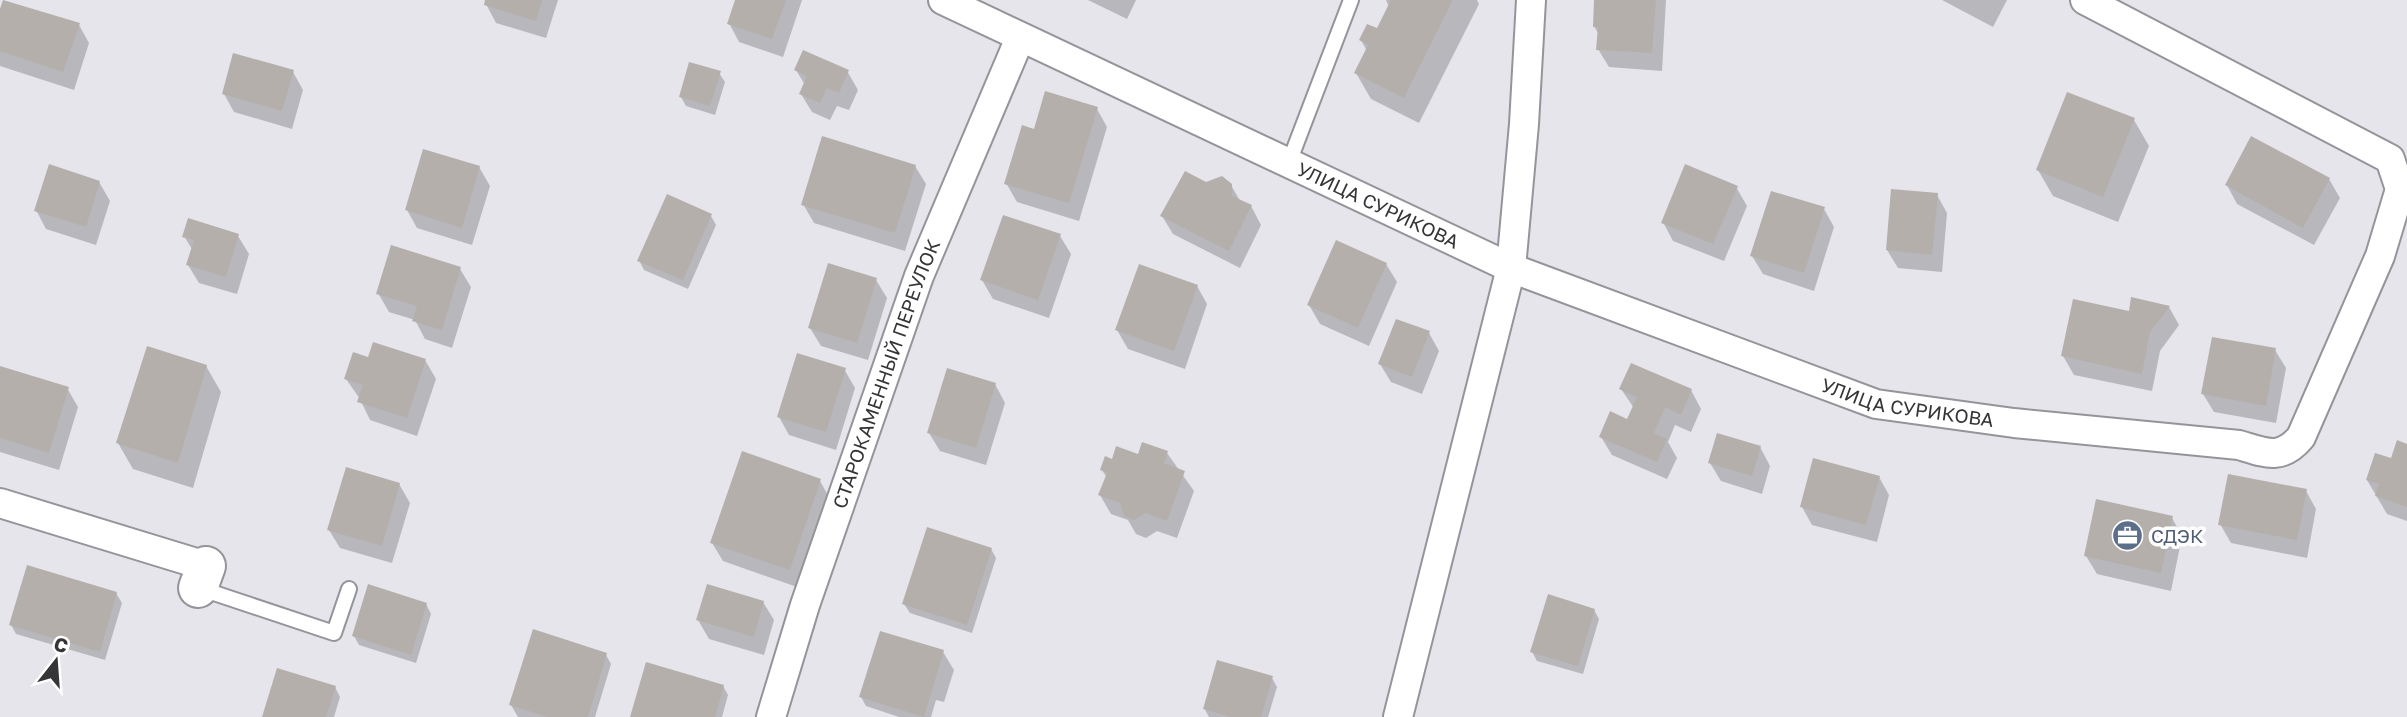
<svg xmlns="http://www.w3.org/2000/svg" width="2407" height="717" font-family="'Golos Text',sans-serif">
	<style>
		.shadow { fill: #0003 }
		.building { fill: #b5afac }
		.lines { fill: none; stroke-linecap: round; stroke-linejoin: round }
		.lane-casing { stroke: #95949a; stroke-width: 18 }
		.street-casing { stroke: #95949a; stroke-width: 32 }
		.secondary-casing { stroke: #95949a; stroke-width: 42 }
		.lane { stroke: #fff; stroke-width: 14 }
		.street { stroke: #fff; stroke-width: 28 }
		.secondary { stroke: #fff; stroke-width: 38 }
		.labels { text-anchor: middle; stroke-width: 7; stroke-linejoin: round; paint-order: stroke }
		.street-label { font-size: 19px; fill: #353537; stroke: #fff }
		.service-label { font-size: 19px; fill: #4e5e75; stroke: #fff; text-anchor: start }
	</style>
	<rect width="100%" height="100%" fill="#e6e5eb"/>
	<g class="shadow">
		<polygon points="487,0 558,0 546,38 496,23 486,4"/>
		<polygon points="737,0 802,0 783,57 739,42 729,23"/>
		<polygon points="1088,0 1136,0 1127,19"/>
		<polygon points="1386,0 1477,0 1479,4 1419,123 1371,99 1356,73 1367,51 1361,40 1377,31 1389,7"/>
		<polygon points="1596,0 1666,0 1662,71 1609,67 1598,49 1599,35 1594,26"/>
		<polygon points="1942,0 2007,0 1993,27"/>
		<polygon points="0,15 79,25 89,43 74,90 0,66"/>
		<polygon points="796,70 847,71 858,90 849,110 837,106 830,120 812,112 801,94 805,85"/>
		<polygon points="293,72 303,90 292,129 234,112 224,94"/>
		<polygon points="719,73 725,82 715,115 686,106 681,97"/>
		<polygon points="1097,109 1107,127 1079,221 1017,202 1006,183"/>
		<polygon points="2134,120 2149,146 2118,222 2053,196 2038,170"/>
		<polygon points="915,166 926,184 905,251 814,223 803,204"/>
		<polygon points="479,167 490,186 472,245 417,228 407,210"/>
		<polygon points="2329,179 2340,198 2314,245 2237,204 2227,185"/>
		<polygon points="99,182 110,201 96,245 46,229 36,210"/>
		<polygon points="1206,184 1231,185 1240,201 1251,206 1261,225 1240,268 1173,234 1162,216"/>
		<polygon points="1736,187 1747,206 1724,261 1673,241 1663,222"/>
		<polygon points="1937,195 1947,213 1942,272 1898,268 1887,250"/>
		<polygon points="1824,209 1834,227 1814,291 1763,274 1752,256"/>
		<polygon points="711,216 716,225 688,289 644,270 639,260"/>
		<polygon points="184,236 238,236 249,254 237,294 199,283 188,265 193,251"/>
		<polygon points="1060,236 1071,254 1049,318 993,299 982,280"/>
		<polygon points="1386,264 1397,282 1369,346 1320,324 1309,305"/>
		<polygon points="460,269 471,287 452,348 425,339 415,320 389,312 378,293"/>
		<polygon points="876,280 887,298 868,360 821,346 810,328"/>
		<polygon points="1197,286 1207,304 1185,369 1128,349 1117,330"/>
		<polygon points="2169,307 2179,325 2160,351 2152,391 2074,375 2063,356 2130,313"/>
		<polygon points="1429,333 1439,351 1422,394 1391,382 1380,364"/>
		<polygon points="2275,350 2286,368 2276,423 2214,412 2203,394"/>
		<polygon points="370,359 425,360 436,379 417,436 370,420 360,399 346,379"/>
		<polygon points="206,366 221,392 193,488 133,469 118,443"/>
		<polygon points="0,368 67,388 78,407 59,470 0,452"/>
		<polygon points="844,369 855,388 836,450 789,435 779,417"/>
		<polygon points="995,384 1005,403 986,465 940,451 929,433"/>
		<polygon points="1621,389 1691,390 1701,409 1691,432 1675,425 1668,442 1677,458 1667,479 1612,455 1601,437 1628,421 1634,408"/>
		<polygon points="2407,446 2407,521 2387,514 2367,480"/>
		<polygon points="1760,447 1770,466 1762,494 1721,481 1710,463"/>
		<polygon points="1167,453 1194,491 1177,538 1157,531 1146,538 1136,534 1128,520 1111,514 1100,495 1107,478 1102,470 1113,461"/>
		<polygon points="1879,477 1889,495 1877,542 1812,525 1802,507"/>
		<polygon points="820,481 830,499 800,588 723,561 712,543"/>
		<polygon points="399,484 410,503 392,563 340,548 329,530"/>
		<polygon points="2306,491 2316,509 2307,558 2231,543 2220,524"/>
		<polygon points="2172,518 2182,536 2171,591 2097,574 2086,556"/>
		<polygon points="991,549 996,558 972,633 910,613 904,604"/>
		<polygon points="116,593 122,603 105,660 16,634 11,625"/>
		<polygon points="763,602 774,620 764,655 709,639 698,620"/>
		<polygon points="426,604 431,614 416,663 359,645 354,636"/>
		<polygon points="1594,610 1599,619 1583,674 1537,661 1532,652"/>
		<polygon points="943,652 954,670 944,702 936,700 931,717 899,717 866,706 861,697"/>
		<polygon points="606,655 611,664 595,717 518,717 511,705"/>
		<polygon points="1272,678 1277,687 1268,717 1209,717 1204,708"/>
		<polygon points="723,686 728,695 722,717 632,717"/>
		<polygon points="335,687 340,697 334,717 263,717"/>
	</g>
	<g class="building">
		<polygon points="3,0 80,23 63,72 0,51 0,9"/>
		<polygon points="485,0 542,0 536,21 484,5"/>
		<polygon points="735,0 786,0 772,39 727,24"/>
		<polygon points="1391,0 1453,0 1404,98 1354,73 1368,45 1359,40 1367,24 1377,28"/>
		<polygon points="1594,0 1656,0 1652,53 1596,50 1598,27 1593,27"/>
		<polygon points="803,50 849,70 839,93 827,88 820,103 799,94 807,76 794,70"/>
		<polygon points="233,53 294,70 282,111 222,94"/>
		<polygon points="689,62 721,71 710,106 679,97"/>
		<polygon points="1045,91 1098,107 1069,203 1004,184 1022,125 1034,129"/>
		<polygon points="2067,92 2135,118 2103,197 2036,170"/>
		<polygon points="822,136 916,165 895,233 801,205"/>
		<polygon points="2251,136 2330,178 2303,228 2225,185"/>
		<polygon points="423,149 480,166 462,228 405,210"/>
		<polygon points="49,164 100,181 86,227 34,211"/>
		<polygon points="1685,164 1738,186 1713,244 1661,223"/>
		<polygon points="1185,171 1206,182 1222,176 1232,184 1232,196 1252,205 1229,251 1160,216"/>
		<polygon points="1891,189 1938,193 1932,255 1886,250"/>
		<polygon points="1771,191 1825,207 1804,273 1750,256"/>
		<polygon points="667,194 712,214 683,280 637,261"/>
		<polygon points="1003,215 1061,234 1038,300 980,280"/>
		<polygon points="188,218 239,234 226,277 186,265 194,240 182,237"/>
		<polygon points="1336,240 1387,263 1358,328 1307,305"/>
		<polygon points="391,245 461,267 442,330 412,321 417,306 376,294"/>
		<polygon points="828,263 877,278 857,343 808,328"/>
		<polygon points="1139,264 1198,285 1174,351 1115,330"/>
		<polygon points="2131,297 2170,306 2150,332 2142,374 2061,356 2073,299 2129,311"/>
		<polygon points="1396,319 1430,331 1412,377 1378,364"/>
		<polygon points="2212,337 2276,348 2266,406 2201,394"/>
		<polygon points="373,342 426,359 407,418 357,402 363,385 344,379 353,352 368,357"/>
		<polygon points="147,346 207,365 178,463 116,443"/>
		<polygon points="797,353 846,368 826,432 777,417"/>
		<polygon points="1631,363 1692,389 1681,415 1665,407 1654,433 1667,439 1657,462 1599,437 1610,411 1627,419 1637,397 1619,389"/>
		<polygon points="0,366 69,387 49,453 0,438"/>
		<polygon points="947,368 996,383 976,448 927,433"/>
		<polygon points="1717,433 1761,446 1752,476 1708,463"/>
		<polygon points="2397,440 2407,444 2407,507 2375,496 2379,484 2366,480 2375,453 2391,458"/>
		<polygon points="1142,442 1168,451 1164,463 1185,471 1167,521 1146,513 1134,520 1124,516 1120,503 1098,495 1107,473 1100,470 1105,456 1112,459 1116,446 1138,454"/>
		<polygon points="742,451 821,479 790,570 710,543"/>
		<polygon points="1813,458 1880,476 1866,525 1800,507"/>
		<polygon points="346,467 400,483 382,546 327,530"/>
		<polygon points="2228,474 2307,489 2297,540 2218,525"/>
		<polygon points="2096,499 2173,516 2161,573 2084,556"/>
		<polygon points="927,527 992,548 967,625 902,604"/>
		<polygon points="27,565 117,592 100,652 9,625"/>
		<polygon points="368,584 427,603 411,655 352,636"/>
		<polygon points="707,584 764,601 754,637 696,620"/>
		<polygon points="1548,594 1595,609 1578,666 1530,652"/>
		<polygon points="533,629 607,653 588,717 548,717 509,705"/>
		<polygon points="880,631 944,650 924,717 859,697"/>
		<polygon points="1217,660 1273,676 1261,717 1231,717 1203,709"/>
		<polygon points="646,662 724,685 715,717 630,717"/>
		<polygon points="277,668 336,686 326,717 262,717"/>
	</g>
	<g class="lines">
		<defs>
			<g id="lane">
				<polyline points="1288,165 1351,0"/>
				<polyline points="199,588 334,633 349,589"/>
			</g>
			<g id="street">
				<path id="s1" d="M943,0L1511,268L1876,404L2014,423L2239,445C2266,453 2281,461 2301,437L2380,256L2400,189L2390,159L2085,0"/>
				<polyline points="0,503 206,566"/>
				<path id="s2" d="M771,717L805,605L919,276L1020,38"/>
				<polyline points="1398,717 1511,268 1524,124 1531,0"/>
			</g>
			<polyline id="secondary" points="198,588 206,566"/>
		</defs>
		<use href="#lane" class="lane-casing"/>
		<use href="#street" class="street-casing"/>
		<use href="#secondary" class="secondary-casing"/>
		<use href="#lane" class="lane"/>
		<use href="#street" class="street"/>
		<use href="#secondary" class="secondary"/>
	</g>
	<defs>
		<symbol id="office-disc" viewBox="-11 -11 22 22"><circle r="9.5" fill="#5c6f8a" stroke="#fff"/><path d="M-6-3h4V-5.5h4V-3h4V5H-6ZM-1-4.5V-3h2v-1.5ZM-6 0V1H6V0Z" fill="#fff"/></symbol>
	</defs>
	<g fill-rule="evenodd">
		<use href="#office-disc" x="2110" y="518" width="35" height="35"/>
	</g>
	<g class="labels">
		<g class="street-label">
			<text dy="7" stroke="none"><textPath href="#s1" startOffset="481">УЛИЦА СУРИКОВА</textPath></text>
			<text dy="7" stroke="none"><textPath href="#s2" startOffset="362">СТАРОКАМЕННЫЙ ПЕРЕУЛОК</textPath></text>
			<text dy="7" stroke="none"><textPath href="#s1" startOffset="1048">УЛИЦА СУРИКОВА</textPath></text>
		</g>
		<g class="service-label">
			<text x="2151" y="543">СДЭК</text>
		</g>
	</g>
	<g transform="translate(56 661) rotate(17)" stroke="#ffffff" stroke-width="5" paint-order="stroke">
	<path d="M0-5L12 26L0 18L-12 26Z" fill="#353537"/>
	<text y="-10" font-size="19" font-weight="bold" text-anchor="middle" fill="#353537">С</text>
	</g>
</svg>
